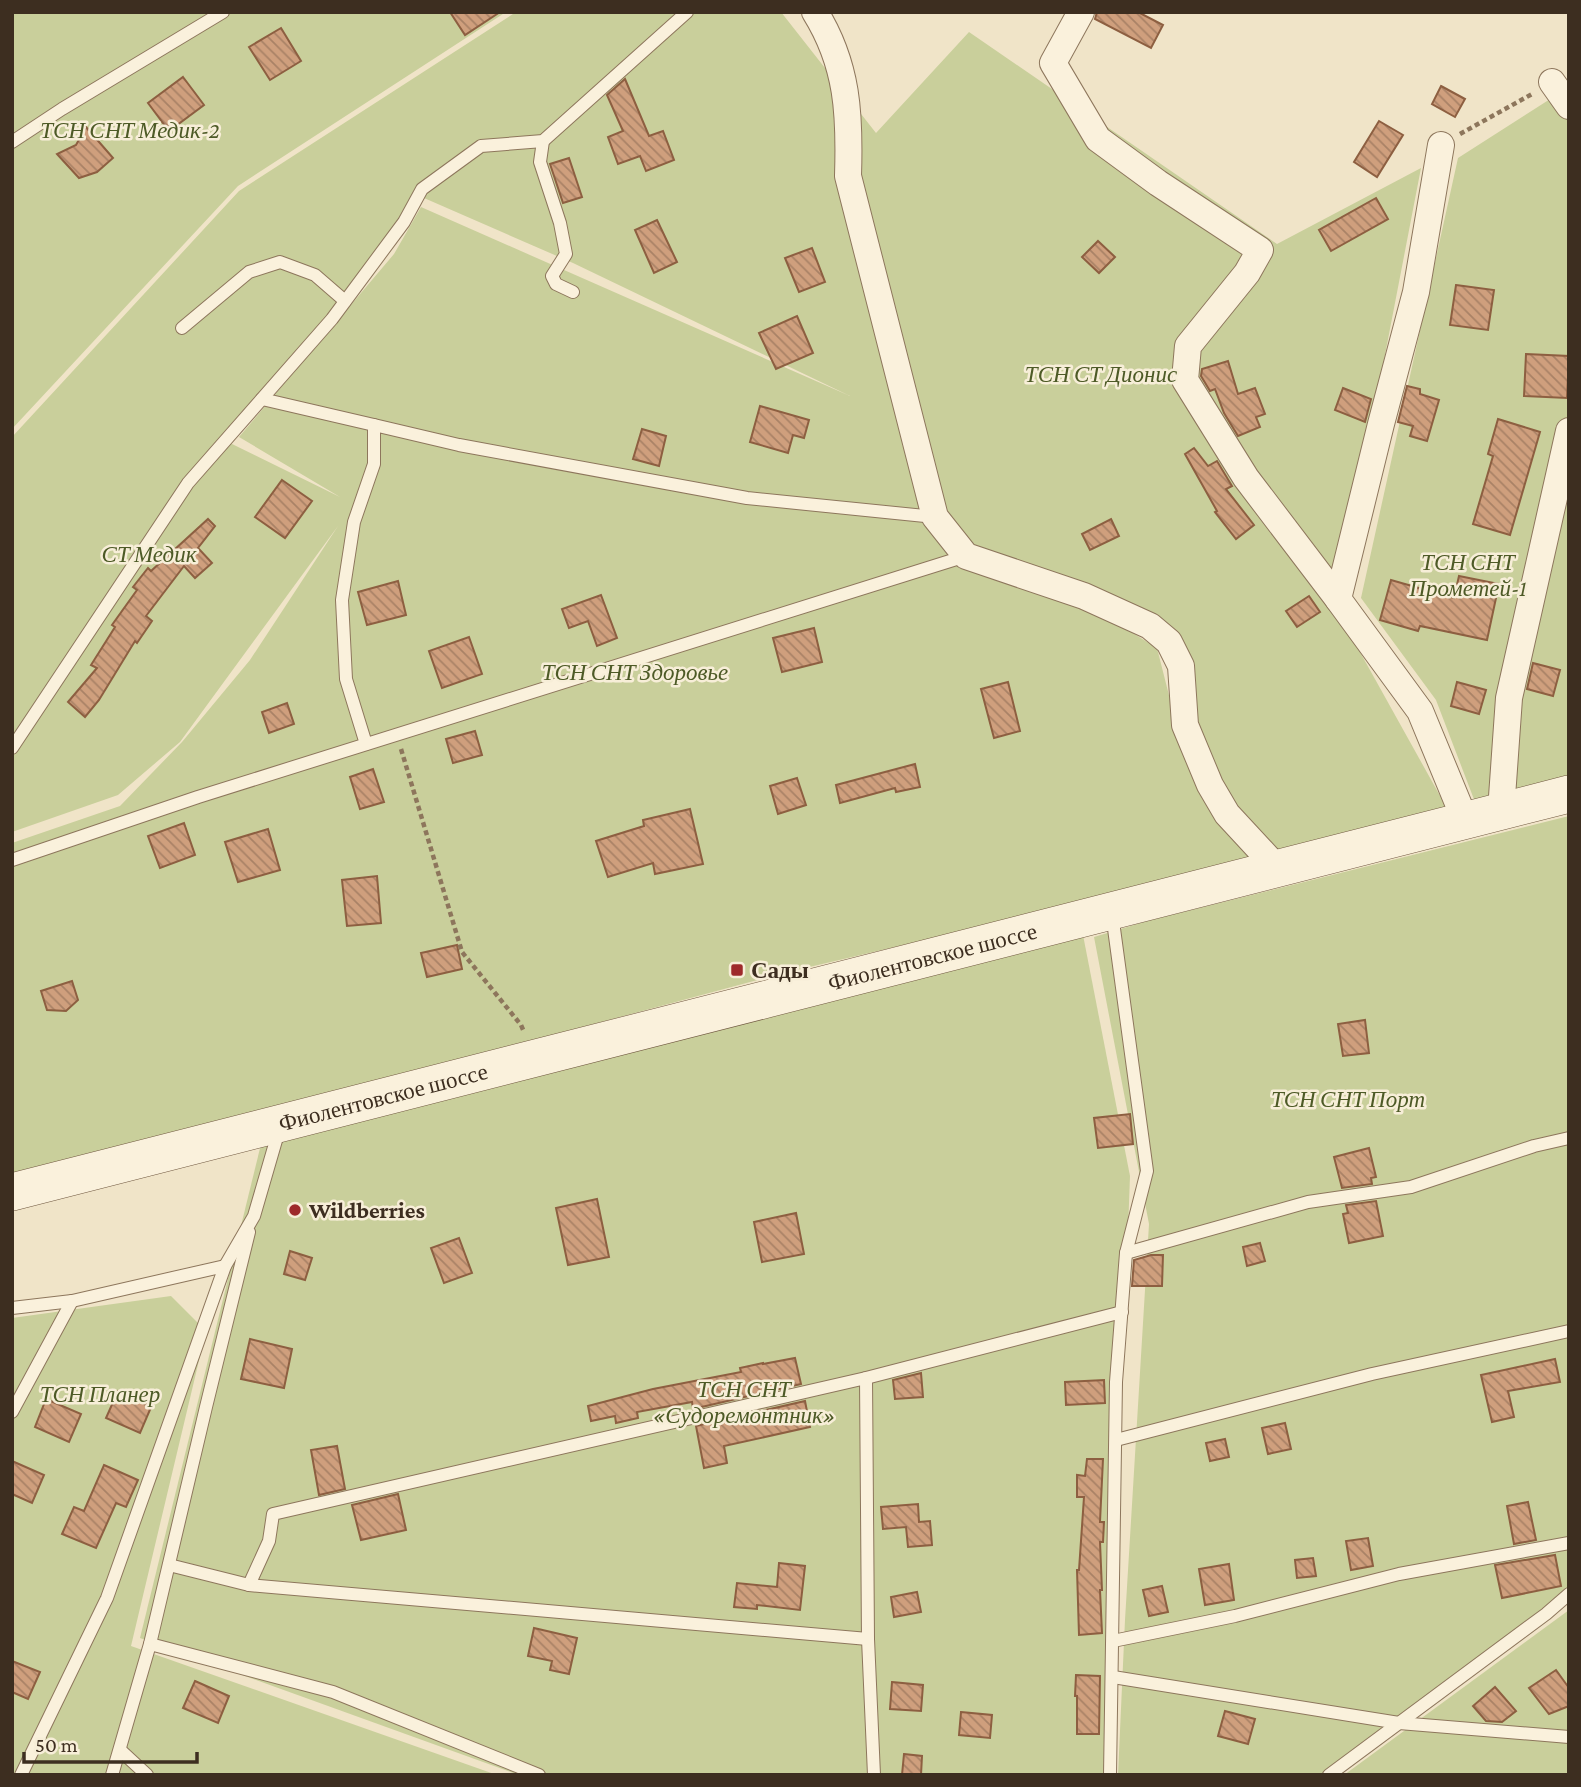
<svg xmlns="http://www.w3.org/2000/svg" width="1581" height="1787" font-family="'Crimson Pro',serif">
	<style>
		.green { fill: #c9cf9b; fill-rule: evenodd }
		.building { fill: url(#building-back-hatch); stroke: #8d5f41; stroke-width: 2 }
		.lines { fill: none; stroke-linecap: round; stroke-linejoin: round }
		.service-casing { stroke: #8d765c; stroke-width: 14 }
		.minor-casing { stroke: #8d765c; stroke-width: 28 }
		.secondary-casing { stroke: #6f573f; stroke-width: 38 }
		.path { stroke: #8d765c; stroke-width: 4.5; stroke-dasharray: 5 3.5; stroke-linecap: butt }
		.service { stroke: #faf1dc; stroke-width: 12 }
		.minor { stroke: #faf1dc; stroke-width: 26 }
		.secondary { stroke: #faf1dc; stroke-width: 37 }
		.poi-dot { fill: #9e2a2b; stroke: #f7eed8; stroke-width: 2.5 }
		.labels { text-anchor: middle; stroke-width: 5; stroke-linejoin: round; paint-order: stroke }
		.park-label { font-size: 23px; font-style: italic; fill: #4d5a26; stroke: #f7eed8 }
		.street-label { font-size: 23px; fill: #3d2e20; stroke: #f7eed8 }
		.poi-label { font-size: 23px; font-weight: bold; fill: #3d2e20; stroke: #f7eed8; text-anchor: start }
	</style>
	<defs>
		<pattern id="building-back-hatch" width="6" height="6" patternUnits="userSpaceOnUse" patternTransform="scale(1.75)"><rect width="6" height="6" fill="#cf9f7d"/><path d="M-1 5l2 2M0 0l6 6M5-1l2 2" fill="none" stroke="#a98266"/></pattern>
	</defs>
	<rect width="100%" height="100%" fill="#f0e4c8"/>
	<g class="green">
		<polygon points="12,12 506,12 238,186 12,429"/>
		<path d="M516,12H781L876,133L969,32L1277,244L1421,168L1336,609L1449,812L1274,854L1216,793L1168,624L970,544L942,511L902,444L937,539L970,566L1105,616L1157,648L1176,723L1200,789L1265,860L784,973L12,1180V843L120,806L182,742L250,660L338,526L180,742L118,795L12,832V437L239,191ZM424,198L573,263L850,396L421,207L394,254L239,437L340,497L230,443Z"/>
		<polygon points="1569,87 1569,776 1475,802 1436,700 1361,598 1458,158"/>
		<polygon points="1569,816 1569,1597 1320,1775 1118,1775 1125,1620 1149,1224 1094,937 1147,921"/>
		<polygon points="1083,935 1130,1176 1108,1775 519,1775 140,1638 262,1140"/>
		<polygon points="171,1296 206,1331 131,1646 497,1775 12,1775 12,1318"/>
		<polygon points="1569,1610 1569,1775 1344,1775"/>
	</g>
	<g class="building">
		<polygon points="450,12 500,12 465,35"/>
		<polygon points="1097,12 1138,12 1163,25 1151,48 1095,19"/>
		<polygon points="281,28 301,61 270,80 249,47"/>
		<polygon points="183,77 204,105 169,131 148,103"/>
		<polygon points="625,79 649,136 663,131 674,160 646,171 640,156 618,164 608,137 623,131 607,95"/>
		<polygon points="1441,86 1465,99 1455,117 1432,104"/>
		<polygon points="1379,121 1403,135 1377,177 1354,162"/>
		<polygon points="86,127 113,158 97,172 79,178 57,154 76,145"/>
		<polygon points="569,158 582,197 563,203 550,164"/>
		<polygon points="1376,198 1388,219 1331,251 1319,230"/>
		<polygon points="657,220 677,262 654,273 635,230"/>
		<polygon points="1098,241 1115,257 1099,273 1082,257"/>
		<polygon points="812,248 825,282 799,292 785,258"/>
		<polygon points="1456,285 1494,290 1488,330 1450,325"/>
		<polygon points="797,316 813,353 776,369 759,333"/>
		<polygon points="1526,354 1569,356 1567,398 1524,396"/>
		<polygon points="1228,361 1238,394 1255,388 1265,414 1256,417 1260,427 1238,436 1224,413 1215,389 1210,391 1201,376 1202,369"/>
		<polygon points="1407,386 1420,389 1420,394 1439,400 1427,441 1410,436 1413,426 1398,422"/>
		<polygon points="1343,388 1371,399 1365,422 1335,410"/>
		<polygon points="760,406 809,420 804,438 793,435 788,453 750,442"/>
		<polygon points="1498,419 1540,432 1510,535 1473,524 1493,456 1488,454"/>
		<polygon points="642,429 666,436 659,466 633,459"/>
		<polygon points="1194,448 1208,466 1217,461 1232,486 1226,489 1254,525 1236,539 1215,512 1217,511 1185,454"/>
		<polygon points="282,480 312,501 285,538 255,517"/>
		<polygon points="208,519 215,526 198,548 212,563 195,578 184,566 146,616 152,621 137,643 135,641 99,700 85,717 68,702 97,668 91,665 115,627 112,625 137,590 133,587 148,568 151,571"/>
		<polygon points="1111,519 1119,536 1090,550 1082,534"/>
		<polygon points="1459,576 1499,584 1487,640 1420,626 1418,631 1380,620 1391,580 1454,598"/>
		<polygon points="398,581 406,615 367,625 358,592"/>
		<polygon points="601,595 617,638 597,646 588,621 569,628 562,609"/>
		<polygon points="1309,596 1320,612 1297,627 1286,611"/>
		<polygon points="814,628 822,662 782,672 773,638"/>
		<polygon points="469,637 482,674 442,688 429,651"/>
		<polygon points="1533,663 1560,670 1553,696 1527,689"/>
		<polygon points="1008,682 1020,731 994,738 981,689"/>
		<polygon points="1457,682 1486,690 1479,714 1451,706"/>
		<polygon points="287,703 294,724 269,733 262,712"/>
		<polygon points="475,731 482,755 453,763 446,739"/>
		<polygon points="915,764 920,787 896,792 895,788 840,803 836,785"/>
		<polygon points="373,769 384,802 360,809 350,777"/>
		<polygon points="797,778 806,805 778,814 770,786"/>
		<polygon points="690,809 703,864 655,874 653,863 608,877 596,841 644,826 643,820"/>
		<polygon points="184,823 195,855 160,868 148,836"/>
		<polygon points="268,829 280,870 238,882 225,842"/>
		<polygon points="377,876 381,923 347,926 342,880"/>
		<polygon points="457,945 462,969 427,977 421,953"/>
		<polygon points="72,981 78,1000 66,1011 47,1010 41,991"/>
		<polygon points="1365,1020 1369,1053 1343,1056 1338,1024"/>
		<polygon points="1130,1114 1133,1144 1098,1148 1094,1118"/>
		<polygon points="1369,1148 1376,1177 1371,1178 1372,1184 1342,1188 1334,1157"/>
		<polygon points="597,1199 609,1257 568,1265 556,1208"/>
		<polygon points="1376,1201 1383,1236 1349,1243 1343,1214 1348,1213 1346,1205"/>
		<polygon points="796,1213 804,1254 762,1262 754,1222"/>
		<polygon points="459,1238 472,1273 444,1283 431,1248"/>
		<polygon points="1260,1243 1265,1261 1247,1266 1243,1247"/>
		<polygon points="290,1251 312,1258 305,1280 284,1274"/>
		<polygon points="1151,1255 1163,1255 1162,1286 1132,1286 1134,1260"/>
		<polygon points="250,1339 292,1349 284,1388 241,1379"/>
		<polygon points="795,1358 801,1384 693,1409 692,1402 637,1412 638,1418 616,1423 615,1416 591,1421 588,1406 653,1389 741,1372 740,1368 763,1363 763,1364"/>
		<polygon points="1555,1359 1560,1382 1508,1391 1514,1417 1492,1422 1481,1375"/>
		<polygon points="921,1373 923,1397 895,1399 893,1380"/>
		<polygon points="1104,1380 1105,1403 1066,1405 1065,1382"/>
		<polygon points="118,1391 152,1405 140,1433 106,1418"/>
		<polygon points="46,1399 81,1414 69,1442 35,1427"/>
		<polygon points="805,1401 810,1427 724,1446 727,1463 704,1468 696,1426"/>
		<polygon points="1285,1423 1291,1449 1268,1454 1262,1428"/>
		<polygon points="1225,1439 1229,1457 1210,1461 1206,1443"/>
		<polygon points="337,1446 345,1489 319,1495 311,1450"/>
		<polygon points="1087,1459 1103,1459 1100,1522 1104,1522 1103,1542 1100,1542 1102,1590 1100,1590 1102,1633 1079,1635 1077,1570 1079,1570 1084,1497 1077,1497 1077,1475 1085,1476"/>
		<polygon points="12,1461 44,1475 32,1503 12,1494"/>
		<polygon points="104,1465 138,1480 126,1507 116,1503 96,1548 62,1534 74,1507 84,1511"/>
		<polygon points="398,1494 406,1530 361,1540 352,1505"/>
		<polygon points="1528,1502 1536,1540 1514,1544 1507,1506"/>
		<polygon points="918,1504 919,1522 930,1521 932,1545 908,1547 906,1527 883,1529 881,1507"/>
		<polygon points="1368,1538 1373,1566 1351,1570 1346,1541"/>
		<polygon points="1555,1555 1561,1586 1502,1598 1495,1565"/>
		<polygon points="1313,1558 1316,1576 1297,1578 1295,1560"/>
		<polygon points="779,1563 805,1566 800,1610 757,1605 757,1609 734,1607 737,1583 777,1587"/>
		<polygon points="1229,1564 1234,1600 1205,1605 1199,1569"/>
		<polygon points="1162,1586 1168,1612 1149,1616 1143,1590"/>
		<polygon points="917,1592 921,1612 894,1617 891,1597"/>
		<polygon points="534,1628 577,1638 569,1674 550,1670 552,1661 528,1656"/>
		<polygon points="12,1661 40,1672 28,1699 12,1692"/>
		<polygon points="1556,1670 1569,1688 1569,1706 1549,1714 1529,1688"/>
		<polygon points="1076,1675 1100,1676 1099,1734 1077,1734 1077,1696 1075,1696"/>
		<polygon points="195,1681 229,1696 218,1723 183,1708"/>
		<polygon points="892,1682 923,1685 921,1711 890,1709"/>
		<polygon points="1495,1687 1516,1711 1502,1722 1486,1721 1473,1706"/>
		<polygon points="1225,1711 1255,1719 1248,1744 1218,1736"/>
		<polygon points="961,1712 992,1715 990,1738 959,1735"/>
		<polygon points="904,1754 922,1756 921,1775 902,1775"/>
	</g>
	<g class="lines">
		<defs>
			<g id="service">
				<polyline points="543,141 540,162 560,223 566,254 552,276 556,284 573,292"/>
				<polyline points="12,142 62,109 223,12"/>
				<polyline points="182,328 249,272 280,262 315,275 345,301"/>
				<polyline points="262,399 374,425"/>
				<polyline points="366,744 346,679 342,600 354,522 374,464 374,425 459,445 747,498 935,517"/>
				<polyline points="12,748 188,483 332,319 404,222 422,189 481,146 543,141 687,12"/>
				<polyline points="12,860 198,797 966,556"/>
				<polyline points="1126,1253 1308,1202 1411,1187 1534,1146 1569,1138"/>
				<polyline points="12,1308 72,1301 225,1266"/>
				<polyline points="866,1378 868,1639 874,1775"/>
				<polyline points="12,1412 72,1301"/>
				<polyline points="1116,1440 1372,1374 1569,1331"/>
				<polyline points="169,1565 249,1585 868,1639"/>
				<polyline points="249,1585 269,1541 273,1514 866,1378 1122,1312"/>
				<polyline points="1113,1641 1235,1616 1399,1574 1569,1543"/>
				<polyline points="150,1644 333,1692 539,1775"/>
				<polyline points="1113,1677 1399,1723 1569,1737"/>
				<polyline points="120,1750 147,1775"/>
				<polyline points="21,1775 107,1598 225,1266 254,1216 279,1130"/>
				<polyline points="112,1775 150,1644 206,1407 249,1232"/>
				<polyline points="1110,1775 1116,1382 1126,1253 1147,1171 1112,914"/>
				<polyline points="1329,1775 1546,1614 1569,1594"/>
			</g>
			<g id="minor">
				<path d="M815,12C848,65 850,115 848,176L935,517L966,556L1084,596L1150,626L1169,642L1181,666L1185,725L1210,785L1227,814L1277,868"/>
				<polyline points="1081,12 1053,63 1098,139 1158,183 1260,250 1247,273 1188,346 1185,380 1246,478 1338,599"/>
				<polyline points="1552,82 1569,106"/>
				<polyline points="1441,145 1416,292 1381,424 1338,599 1420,711 1465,820"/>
				<polyline points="1501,811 1509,698 1569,431"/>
			</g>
			<g id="secondary">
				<path id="s1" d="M12,1192L1569,794"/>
			</g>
		</defs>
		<use href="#service" class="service-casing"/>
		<use href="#minor" class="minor-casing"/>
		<use href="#secondary" class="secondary-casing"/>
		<g class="path">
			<polyline points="1460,134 1532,94"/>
			<polyline points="401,749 462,952 521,1025 524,1032"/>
		</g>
		<use href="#service" class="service"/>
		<use href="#minor" class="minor"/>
		<use href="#secondary" class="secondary"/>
	</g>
	<g class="poi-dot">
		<rect x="730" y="963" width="14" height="14" rx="3.5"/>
		<circle cx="295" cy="1210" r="7"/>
	</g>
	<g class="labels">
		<g class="park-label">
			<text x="130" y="138">ТСН СНТ Медик-2</text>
			<text x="1101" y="382">ТСН СТ Дионис</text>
			<text x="149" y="562">СТ Медик</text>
			<text x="1468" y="570">ТСН СНТ<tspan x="1468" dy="26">Прометей-1</tspan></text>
			<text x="635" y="680">ТСН СНТ Здоровье</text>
			<text x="1348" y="1107">ТСН СНТ Порт</text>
			<text x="744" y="1397">ТСН СНТ<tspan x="744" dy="26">«Судоремонтник»</tspan></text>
			<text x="100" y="1402">ТСН Планер</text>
		</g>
		<g class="street-label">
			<text dy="8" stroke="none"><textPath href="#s1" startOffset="950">Фиолентовское шоссе</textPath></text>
			<text dy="8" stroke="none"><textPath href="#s1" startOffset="383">Фиолентовское шоссе</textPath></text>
		</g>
		<g class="poi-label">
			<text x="751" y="978">Сады</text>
			<text x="309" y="1218">Wildberries</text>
		</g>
	</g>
	<rect width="1581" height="1787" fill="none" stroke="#3d2e20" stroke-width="28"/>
	<path d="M24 1752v10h173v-10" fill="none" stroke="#3d2e20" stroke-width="3.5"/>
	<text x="35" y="1752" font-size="21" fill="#3d2e20" stroke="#f7eed8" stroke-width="5" paint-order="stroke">50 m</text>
</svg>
